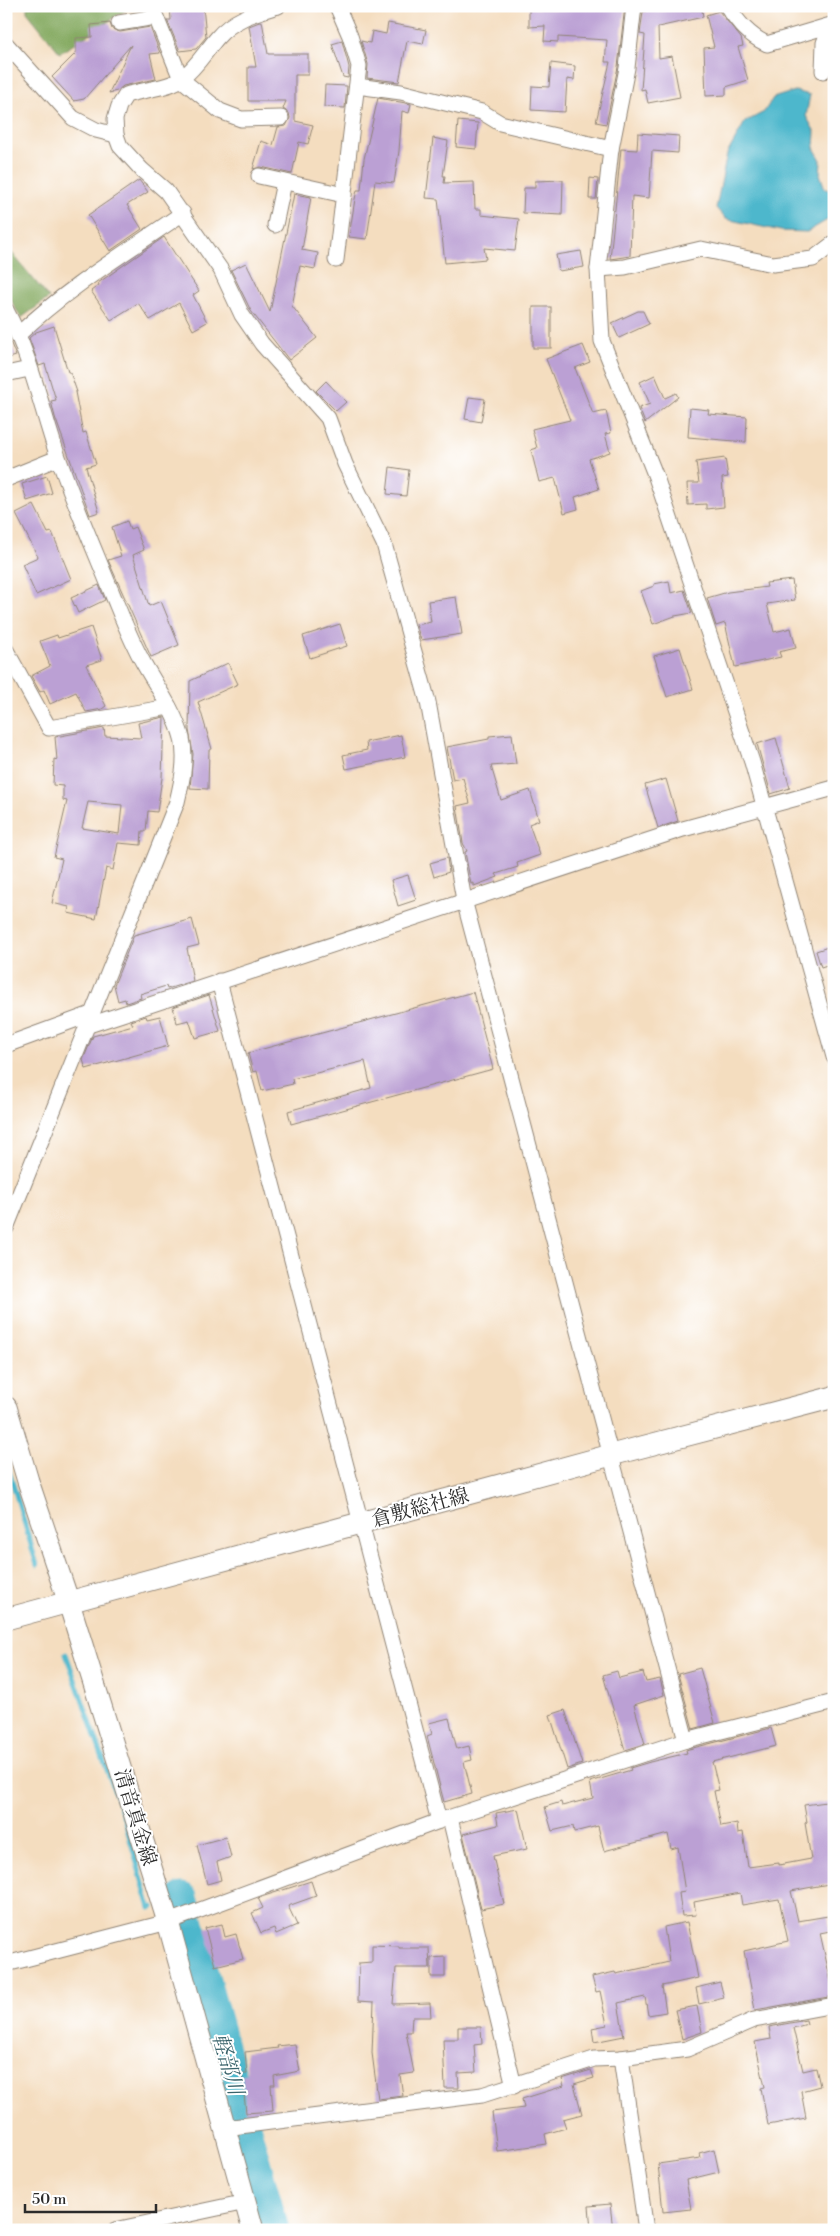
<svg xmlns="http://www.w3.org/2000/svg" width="840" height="2236" font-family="'Libre Bodoni','Noto Serif JP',serif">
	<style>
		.forest { fill: #83a95f; stroke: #576a45 }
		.water { fill: #4eb7cc; stroke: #3c717c }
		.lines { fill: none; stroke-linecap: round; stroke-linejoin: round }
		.stream { stroke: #4eb7cc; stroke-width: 5 }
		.river { stroke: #4eb7cc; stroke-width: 31 }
		.building { fill: #bba0d4; fill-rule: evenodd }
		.minor-casing { stroke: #908475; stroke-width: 17 }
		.secondary-casing { stroke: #908475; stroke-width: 23 }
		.minor { stroke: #fff; stroke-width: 15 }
		.secondary { stroke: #fff; stroke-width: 21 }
		.labels { text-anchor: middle; stroke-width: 4; stroke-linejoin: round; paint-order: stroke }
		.street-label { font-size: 20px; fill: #2b2b2b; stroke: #fff }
		.water-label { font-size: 21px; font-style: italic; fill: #39636b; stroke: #fff }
	</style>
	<rect width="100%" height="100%" fill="#fff"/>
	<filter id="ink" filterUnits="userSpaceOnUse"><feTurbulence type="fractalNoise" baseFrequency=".02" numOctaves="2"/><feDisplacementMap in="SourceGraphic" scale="10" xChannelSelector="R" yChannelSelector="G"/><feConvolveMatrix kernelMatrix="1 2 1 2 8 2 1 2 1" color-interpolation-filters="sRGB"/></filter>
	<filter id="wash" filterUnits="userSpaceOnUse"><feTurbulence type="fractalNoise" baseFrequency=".0096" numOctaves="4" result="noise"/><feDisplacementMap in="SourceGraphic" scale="20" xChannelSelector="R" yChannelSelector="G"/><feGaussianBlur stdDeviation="1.12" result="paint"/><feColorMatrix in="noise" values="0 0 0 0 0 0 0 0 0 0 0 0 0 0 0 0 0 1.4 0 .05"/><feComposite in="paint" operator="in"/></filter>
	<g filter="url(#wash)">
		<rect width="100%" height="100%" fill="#f4ddbf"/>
		<g class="forest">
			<polygon points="27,6 132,6 60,53 27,12"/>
			<polygon points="6,246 49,298 21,318 6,291"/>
		</g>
		<polygon class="water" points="795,91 810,95 806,116 815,132 814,148 821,160 820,174 825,189 834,190 834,216 807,232 781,231 726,219 716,208 727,154 745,122 764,112 773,98"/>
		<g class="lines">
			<g class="stream">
				<polyline points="6,1461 37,1565"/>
				<polyline points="66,1654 124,1818 150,1908 153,1907"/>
				<polyline points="179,1899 182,1898"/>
			</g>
			<polyline class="river" points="182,1898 274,2230"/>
		</g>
		<g id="blocks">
			<g class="building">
				<polygon points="170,6 203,6 206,37 196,49 180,51 167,20 171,20"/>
				<polygon points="568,6 625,6 618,67 606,124 596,122 610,62 605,62 607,40 558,37 558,42 544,41 545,26 529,27 529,8 568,10"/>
				<polygon points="647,6 657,6 657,11 665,11 664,6 690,6 691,10 702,10 703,17 658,27 659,58 672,56 680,97 648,103 645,89 641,90 645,35 640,34 643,12 646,11"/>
				<polygon points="719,11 741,38 743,46 738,47 748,80 726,87 726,95 706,96 704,48 714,47 706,15"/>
				<polygon points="262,21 268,54 308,54 308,75 295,75 295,121 313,125 308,144 299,142 292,174 261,167 253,169 261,141 273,145 278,127 286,126 290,118 289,113 283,109 286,101 248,101 248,67 256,67 249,26"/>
				<polygon points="110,23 112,29 120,32 150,27 160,53 150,54 156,79 123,86 117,91 109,93 131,45 84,99 74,101 52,77 76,53 76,38 92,37 91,25"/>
				<polygon points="388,23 426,30 423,44 407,41 399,82 367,78 368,64 361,41 370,43 372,31 386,34"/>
				<polygon points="342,41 349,67 348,78 343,77 332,44"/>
				<polygon points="551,63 575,66 574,80 567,79 565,112 531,110 532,86 549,87"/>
				<polygon points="325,85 347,86 345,108 324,107"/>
				<polygon points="378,98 411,104 409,113 402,111 399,151 394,183 375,181 367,239 349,237 355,199 357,190 361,190 364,159"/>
				<polygon points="458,121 478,123 476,149 456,147"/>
				<polygon points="638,133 679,136 678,153 652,151 649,198 632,196 630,256 610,259 621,149 637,150"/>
				<polygon points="433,138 448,141 443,176 445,176 444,183 474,182 475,209 481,209 481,215 519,219 515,251 484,248 486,259 445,263 438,199 426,198"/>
				<polygon points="590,178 598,179 596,199 589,199"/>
				<polygon points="139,180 148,192 127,205 142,229 110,251 88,215"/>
				<polygon points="563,180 562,215 523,213 524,188 535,188 535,181"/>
				<polygon points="294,194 311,197 302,250 318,253 315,269 300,266 292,306 317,338 289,360 251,311 231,270 246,263 270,312"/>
				<polygon points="164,237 199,291 193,295 207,322 193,330 179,303 150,320 138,303 111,320 91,291 99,285 98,283"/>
				<polygon points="581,251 584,267 559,271 556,255"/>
				<rect x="533" y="307" width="18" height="41"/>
				<polygon points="638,311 643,311 649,324 619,338 612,323"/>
				<polygon points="54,326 68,372 70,372 77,392 75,392 83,433 86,432 96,464 86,467 99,512 90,515 55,417 51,401 56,400 45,364 39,366 29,338 36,332"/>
				<polygon points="9,339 16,356 6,359 6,340"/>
				<polygon points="583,345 590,362 575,368 593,414 606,411 611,433 605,434 610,452 589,459 599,489 575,497 578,509 564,513 555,478 539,482 531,450 537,448 532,429 570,420 546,359"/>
				<polygon points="655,375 665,398 676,393 678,397 645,423 639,408 650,404 640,382"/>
				<polygon points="326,381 346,402 336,411 316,391"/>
				<polygon points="469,397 485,399 481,422 465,419"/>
				<polygon points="690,408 709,410 708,414 747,417 746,442 688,437"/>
				<polygon points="725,458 728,477 722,478 724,507 706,509 706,504 688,505 687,483 699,483 696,462"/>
				<polygon points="390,467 409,470 406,496 387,494"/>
				<polygon points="47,476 52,493 27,501 22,484"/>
				<polygon points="34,505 48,533 52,532 71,579 36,595 22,564 38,557 16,514"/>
				<polygon points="127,521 130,529 135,527 144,550 133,555 149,606 161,601 179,645 151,657 108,560 121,556 112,527"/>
				<polygon points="792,580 795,600 767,604 774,632 791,628 796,648 779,652 781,657 735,667 725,623 716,626 707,598 728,592 767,587 766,583"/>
				<polygon points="669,581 671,593 684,590 692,613 675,616 653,624 641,591 654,586 654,584"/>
				<polygon points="99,585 105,600 78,613 71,598"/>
				<polygon points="456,597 462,634 421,640 416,625 431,622 428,601"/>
				<polygon points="340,624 347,646 310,658 303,636"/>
				<polygon points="91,627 102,660 86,665 106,706 102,709 86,712 76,692 50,704 44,690 40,692 31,676 50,666 40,641 57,635 58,638"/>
				<polygon points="680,648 693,689 667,697 654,656"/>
				<polygon points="228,663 238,684 198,702 212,749 209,750 208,789 190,788 193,754 189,730 190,681"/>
				<path d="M164,717L162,778L157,812L148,811L146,831H142L141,845L118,843L113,870L106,868L96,919L68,913L69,907L52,903L62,859L54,857L67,801L63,800V786L53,785L54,759L57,760L55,737L104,728L105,736L141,738L138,723ZM88,802L122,805L119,834L82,828Z"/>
				<polygon points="512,734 516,764 491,766 501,800 530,790 539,820 529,824 540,855 517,863 518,867 496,874 498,877 474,886 474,883 471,884 465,852 467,851 463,843 457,806 470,803 463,778 453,780 447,747 489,739 489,736"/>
				<polygon points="401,735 405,757 346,769 343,755 367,750 366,742"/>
				<polygon points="776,738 790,788 771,794 757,744"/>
				<polygon points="666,779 678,821 658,828 645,785"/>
				<polygon points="447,858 449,872 434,877 430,863"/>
				<polygon points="408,875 416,900 398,906 391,880"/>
				<polygon points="192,919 199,945 187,948 193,981 167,989 166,986 140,994 141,998 126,1003 125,999 118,1001 114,985 134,935"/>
				<polygon points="828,947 833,963 821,967 816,951"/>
				<polygon points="473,992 493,1069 291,1124 288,1111 371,1088 365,1061 292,1079 293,1084 262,1091 257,1071 253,1072 248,1053"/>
				<polygon points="209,995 220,1031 195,1038 189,1020 177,1023 173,1007"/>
				<polygon points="146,1016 147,1019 160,1016 168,1046 86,1069 83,1060 93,1036 133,1025 131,1021"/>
				<polygon points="700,1668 715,1723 693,1729 678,1674"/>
				<polygon points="617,1671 619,1678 643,1672 646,1682 660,1679 664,1695 634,1705 645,1744 625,1750 603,1675"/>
				<polygon points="565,1710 582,1764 567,1769 550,1715"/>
				<polygon points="449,1718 457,1749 469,1746 472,1760 464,1762 472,1794 444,1802 427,1736 432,1734 429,1723"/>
				<polygon points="771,1728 776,1746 712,1762 719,1790 714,1791 721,1826 737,1823 738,1833 743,1832 748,1867 779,1863 779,1865 811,1859 805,1823 807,1822 804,1805 834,1801 834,1883 791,1891 798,1921 828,1916 830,1931 820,1933 834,1996 755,2010 744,1951 788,1941 779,1899 742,1905 740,1893 694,1902 696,1915 682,1916 679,1893 685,1892 678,1847 671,1849 668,1834 604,1851 598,1826 574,1832 573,1826 552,1831 545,1807 561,1802 562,1806 593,1798 590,1782 631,1770 630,1768 650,1762 687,1753 686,1750 689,1749"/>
				<polygon points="518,1809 527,1849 493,1856 504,1904 481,1909 463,1834 498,1825 496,1813"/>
				<polygon points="226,1837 231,1857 217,1862 221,1880 207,1884 197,1845"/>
				<polygon points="311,1881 316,1896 288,1906 297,1925 276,1934 274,1928 261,1933 252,1913 263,1908 258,1898"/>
				<polygon points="687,1922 698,1978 662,1986 666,2012 648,2015 645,1997 618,2003 624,2036 594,2042 592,2028 607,2025 600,1991 596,1992 592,1977 615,1972 616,1974 669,1962 664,1927"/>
				<polygon points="222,1924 225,1937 236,1934 243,1959 215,1966 205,1928"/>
				<polygon points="372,1945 399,1946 399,1948 429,1948 430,1968 396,1968 393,2004 430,2003 431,2017 412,2017 411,2032 406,2032 414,2073 400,2075 403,2096 378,2099 372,2053 374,2002 358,2001 359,1963 372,1962"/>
				<polygon points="445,1957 445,1977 431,1977 431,1958"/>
				<polygon points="720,1982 724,1998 699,2004 696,1988"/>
				<polygon points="697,2006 702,2032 682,2039 675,2010"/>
				<polygon points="806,2020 807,2024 793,2028 803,2071 816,2068 820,2086 801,2091 806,2118 768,2125 761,2088 765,2087 755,2042 771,2039 769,2027"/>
				<polygon points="458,2027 481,2027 482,2044 474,2045 476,2072 458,2073 459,2088 445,2088 443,2039 458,2039"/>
				<polygon points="295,2044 300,2071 274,2076 275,2085 271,2085 273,2111 246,2113 242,2074 247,2074 245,2052 278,2048 277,2046"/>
				<polygon points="591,2070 594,2078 574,2084 582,2114 563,2119 566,2128 545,2134 547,2144 497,2151 492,2112 524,2108 522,2099 564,2086 562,2079"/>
				<polygon points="714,2149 719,2172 686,2180 691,2209 663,2212 658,2164 700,2158 699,2153"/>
				<polygon points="610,2204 613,2230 591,2230 589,2206"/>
			</g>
		</g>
	</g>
	<g filter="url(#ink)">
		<use href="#blocks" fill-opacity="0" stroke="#908475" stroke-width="1"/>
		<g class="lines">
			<defs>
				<g id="minor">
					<path d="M278,6C255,13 233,19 217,38C205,52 196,68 181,79C169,88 141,90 126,95L119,106L115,119L116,135L120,146L142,170L166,191L221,270L242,315L262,344L328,418L345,464L384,544L428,702L464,900L686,1740"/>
					<polyline points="634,6 627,68 611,149 598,269 602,341 656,477 752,762 834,1057"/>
					<path d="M727,6C738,22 749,36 767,44L831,25L824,43L823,71"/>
					<polyline points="119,23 156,17 181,79 220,111 241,119 281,118"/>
					<polyline points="6,44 73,118 96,130 116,135"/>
					<polyline points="357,86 401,92 482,112 500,123 611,149"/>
					<polyline points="259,176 344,195"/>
					<polyline points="275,225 284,182"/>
					<polyline points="336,260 359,66 350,36 337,6"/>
					<polyline points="598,269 625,267 701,249 773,264 813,259 834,243"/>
					<path d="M6,310C31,356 41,408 58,457C75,505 95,551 114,598C123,620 132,643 144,664C157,687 175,712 182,738C187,760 182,781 177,802L6,1228"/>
					<path d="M19,334C68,287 127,252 183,213"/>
					<polyline points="6,374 29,369"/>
					<polyline points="6,479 58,458"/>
					<polyline points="6,650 49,728 169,707"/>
					<polyline points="219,981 439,1821"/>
					<polyline points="86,1026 683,829 834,788"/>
					<polyline points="6,1045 91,1014"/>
					<polyline points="450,1818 514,2086"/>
					<polyline points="6,1964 168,1922 439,1821 686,1740 834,1702"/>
					<polyline points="621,2058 646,2230"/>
					<polyline points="225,2128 482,2095 594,2059 621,2058 687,2049 754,2020 834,2005"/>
					<polyline points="115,2230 246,2202"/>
				</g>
				<g id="secondary">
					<polyline points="6,1407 28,1481 69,1603 168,1922 253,2230"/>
					<polyline points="6,1619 611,1455 834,1397"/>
				</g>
			</defs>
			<use href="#minor" class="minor-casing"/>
			<use href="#secondary" class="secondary-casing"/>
			<use href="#minor" class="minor"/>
			<use href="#secondary" class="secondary"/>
		</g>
	</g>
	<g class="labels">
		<g class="street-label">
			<text transform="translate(420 1507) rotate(-15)" y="7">倉敷総社線</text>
			<text transform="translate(136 1817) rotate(73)" y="7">清音真金線</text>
		</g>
		<g class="water-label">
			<text transform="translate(228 2064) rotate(74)" y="7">軽部川</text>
		</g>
	</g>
	<rect width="840" height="2236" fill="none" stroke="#fff" stroke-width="25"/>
	<path d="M25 2204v8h131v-8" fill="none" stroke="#2b2b2b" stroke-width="2.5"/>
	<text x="32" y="2204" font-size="15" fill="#2b2b2b" stroke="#ffffff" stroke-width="4" paint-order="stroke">50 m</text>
</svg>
